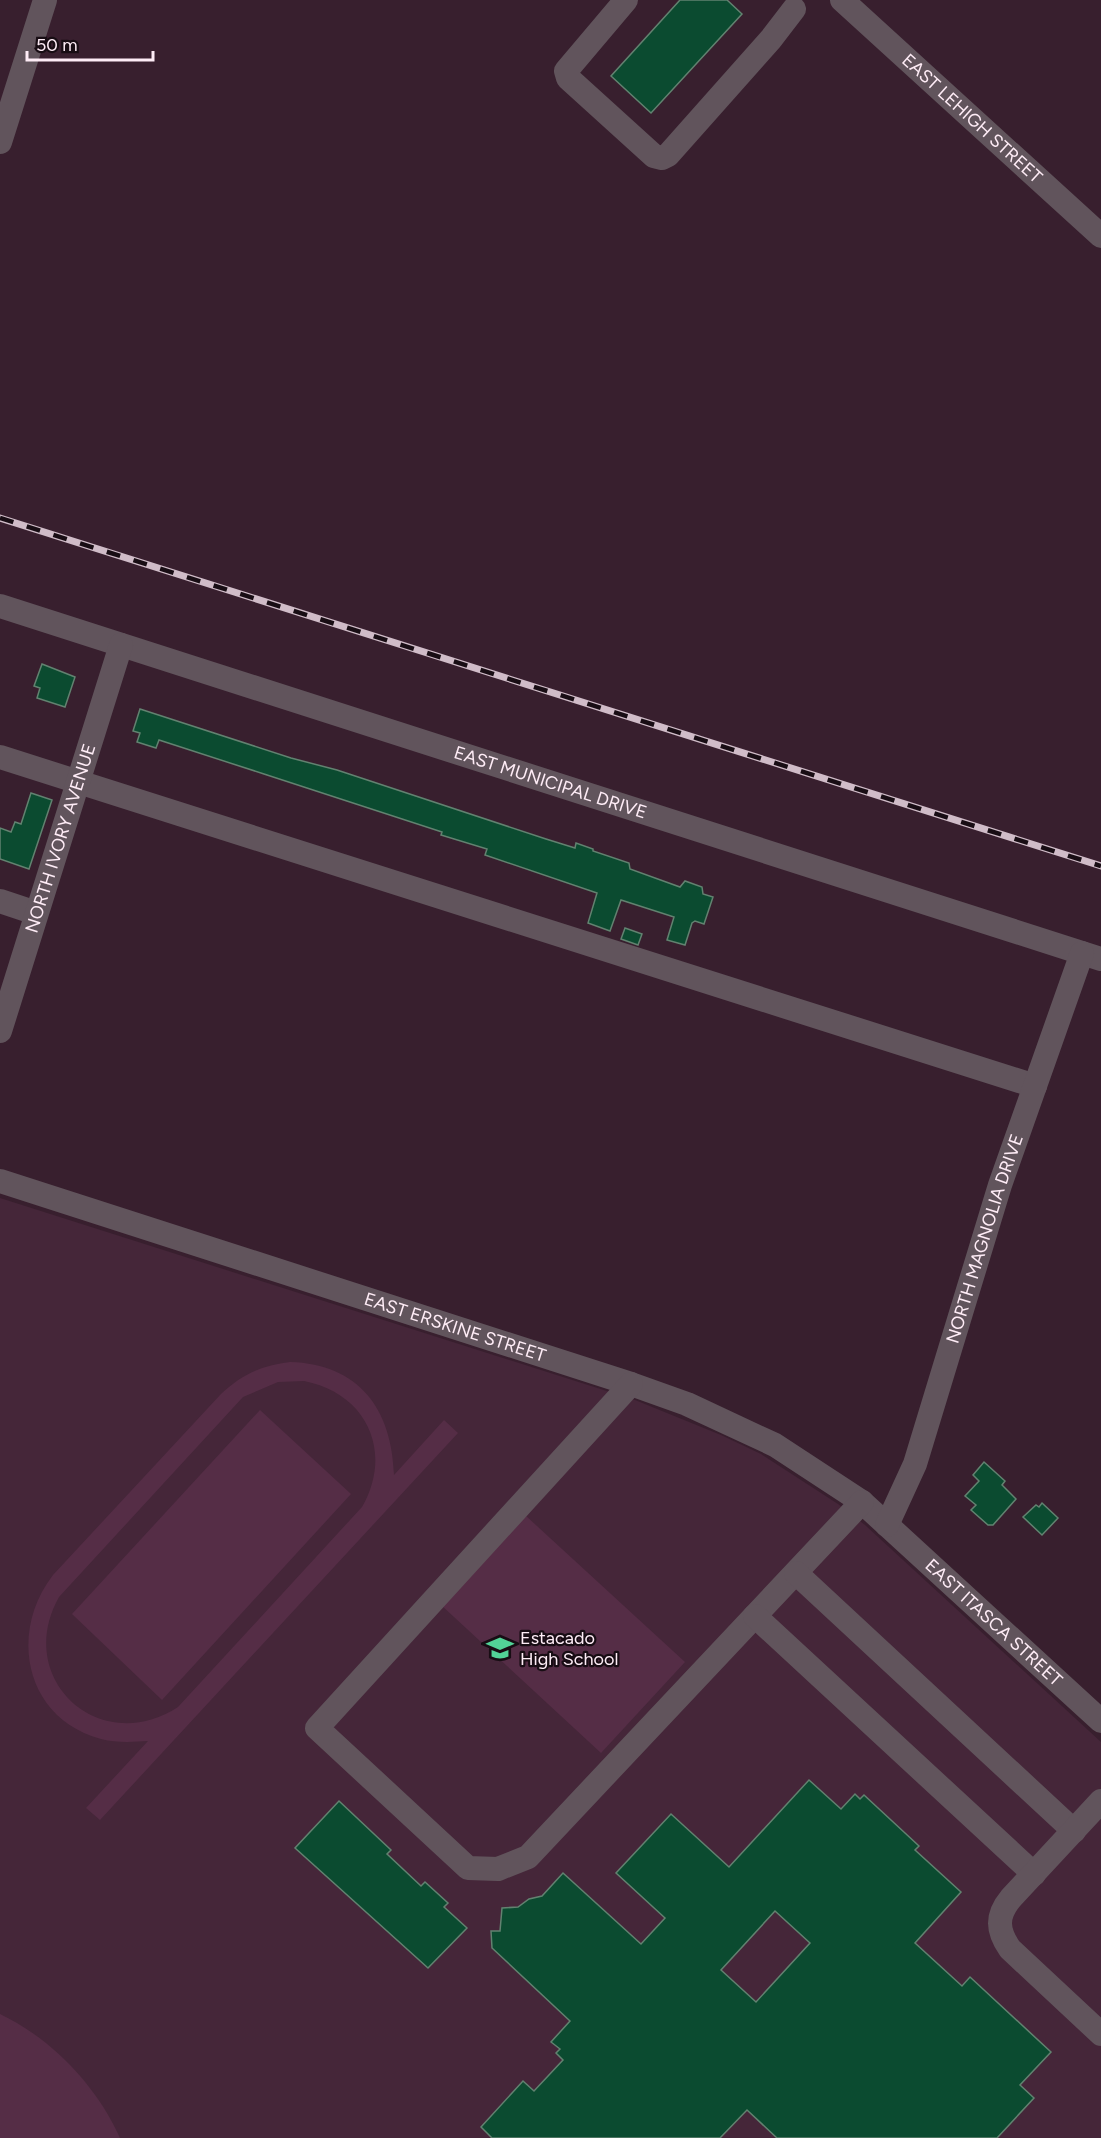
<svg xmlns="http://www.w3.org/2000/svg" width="1101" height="2138" font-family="Figtree,sans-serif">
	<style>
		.built { fill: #452639 }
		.green { fill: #552d46; fill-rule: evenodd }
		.building { fill: #0b4b30; stroke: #628270; stroke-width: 1.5; fill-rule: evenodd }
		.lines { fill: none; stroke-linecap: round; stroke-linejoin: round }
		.minor { stroke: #61545c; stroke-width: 24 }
		.rail-casing { stroke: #d0bcc8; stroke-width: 7 }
		.rail { stroke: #180d14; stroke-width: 4.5; stroke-dasharray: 14; stroke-linecap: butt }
		.labels { text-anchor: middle; stroke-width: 4.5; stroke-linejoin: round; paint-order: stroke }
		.street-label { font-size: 18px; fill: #feecf6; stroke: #180d14 }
		.poi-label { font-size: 18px; fill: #feecf6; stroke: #180d14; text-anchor: start }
	</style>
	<rect width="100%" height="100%" fill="#381f2e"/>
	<polygon class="built" points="0,1198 635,1400 721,1435 761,1454 838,1504 865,1525 1101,1742 1101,2138 0,2138"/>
	<g class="green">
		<path d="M290,1362C359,1364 392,1409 394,1475L444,1420L458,1433L100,1820L86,1808L148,1741C132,1742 117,1743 101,1739C25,1719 8,1633 53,1575L221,1394C241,1375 262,1365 290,1362ZM304,1381C366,1393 394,1451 362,1507L178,1707C100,1758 13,1679 59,1597L243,1397L278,1382Z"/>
		<polygon points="260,1410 351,1494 162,1700 72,1614"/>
		<polygon points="525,1515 685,1662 601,1753 441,1605"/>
		<path d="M0,2014C52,2039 96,2085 120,2138H0Z"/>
	</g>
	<g class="building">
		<polygon points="680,0 727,0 742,14 651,113 611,76"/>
		<polygon points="42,664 75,677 65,707 37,698 40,688 34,686"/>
		<polygon points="140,709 291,758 337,770 546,839 575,848 576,843 593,849 593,851 629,863 630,869 680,887 685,881 702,887 703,894 713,897 704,924 695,921 692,923 685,945 667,940 674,917 621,900 610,931 588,923 597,893 485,855 487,849 441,835 442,832 264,774 159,740 156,748 137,742 140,733 133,731"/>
		<polygon points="31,793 52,800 29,869 0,859 0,828 11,832 15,822 21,824"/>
		<polygon points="625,928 642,934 638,945 621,939"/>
		<polygon points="984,1462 1005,1481 1002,1485 1016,1499 993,1525 988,1525 971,1510 976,1505 965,1496 979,1481 973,1475"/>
		<polygon points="1042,1503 1058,1518 1042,1535 1023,1517 1036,1505 1039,1507"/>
		<path d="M809,1780L841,1809L855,1794L860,1799L864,1795L919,1846L915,1850L961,1892L915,1943L962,1986L970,1977L1051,2052L1020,2085L1034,2098L997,2138H777L747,2110L720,2138H492L481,2127L523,2081L534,2091L563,2060L556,2053L560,2049L551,2042L570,2021L492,1948L491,1931H500L502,1908L518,1907L529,1899L542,1896L563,1873L641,1944L665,1918L616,1873L671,1814L729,1867ZM775,1911L810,1943L756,2002L721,1970Z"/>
		<polygon points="339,1801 391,1850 387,1854 421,1886 425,1882 448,1903 444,1907 467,1928 428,1968 295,1848"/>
	</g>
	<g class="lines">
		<g class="minor">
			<polyline points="626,0 566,71 568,78 654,156 662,158 668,155 771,39 794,9"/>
			<path id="s1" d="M842,0L1101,236"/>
			<polyline points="0,142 45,0"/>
			<path id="s2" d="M0,606L1101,959"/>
			<polyline points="0,757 1035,1086"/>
			<polyline points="0,901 36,913"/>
			<path id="s3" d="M0,1031L121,645"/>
			<path id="s4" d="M0,1181L631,1384L687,1404L775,1445L862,1502L1101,1721"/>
			<polyline points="631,1384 317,1728 468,1868 498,1869 528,1857 862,1502"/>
			<path id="s5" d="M887,1525L915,1464L1000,1185L1082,953"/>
			<polyline points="796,1573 1074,1831"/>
			<polyline points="755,1616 1034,1874"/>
			<path d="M1101,1801L1011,1898C996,1916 997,1930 1010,1949L1101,2034"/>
		</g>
		<defs>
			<polyline id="rail" points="0,518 1101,866"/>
		</defs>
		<use href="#rail" class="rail-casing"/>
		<use href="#rail" class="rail"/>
	</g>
	<defs>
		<symbol id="school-bare" viewBox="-9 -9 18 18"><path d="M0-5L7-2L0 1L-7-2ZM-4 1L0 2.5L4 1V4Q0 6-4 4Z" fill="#52d397" stroke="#180d14" stroke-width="2.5" paint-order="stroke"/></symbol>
	</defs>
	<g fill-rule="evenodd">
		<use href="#school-bare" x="481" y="1629" width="38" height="38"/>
	</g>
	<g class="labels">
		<g class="street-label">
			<text dy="6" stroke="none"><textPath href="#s1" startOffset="176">EAST LEHIGH STREET</textPath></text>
			<text dy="6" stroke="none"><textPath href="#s2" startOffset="578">EAST MUNICIPAL DRIVE</textPath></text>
			<text dy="6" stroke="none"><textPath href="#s3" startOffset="202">NORTH IVORY AVENUE</textPath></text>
			<text dy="6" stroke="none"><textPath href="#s5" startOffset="303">NORTH MAGNOLIA DRIVE</textPath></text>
			<text dy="6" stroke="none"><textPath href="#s4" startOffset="478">EAST ERSKINE STREET</textPath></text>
			<text dy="6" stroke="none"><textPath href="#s4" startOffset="1102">EAST ITASCA STREET</textPath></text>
		</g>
		<g class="poi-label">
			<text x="520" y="1644">Estacado<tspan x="520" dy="21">High School</tspan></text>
		</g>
	</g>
	<path d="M27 51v9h126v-9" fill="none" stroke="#feecf6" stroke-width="3"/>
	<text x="36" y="51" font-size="18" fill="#feecf6" stroke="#180d14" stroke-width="4.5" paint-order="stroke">50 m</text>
</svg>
